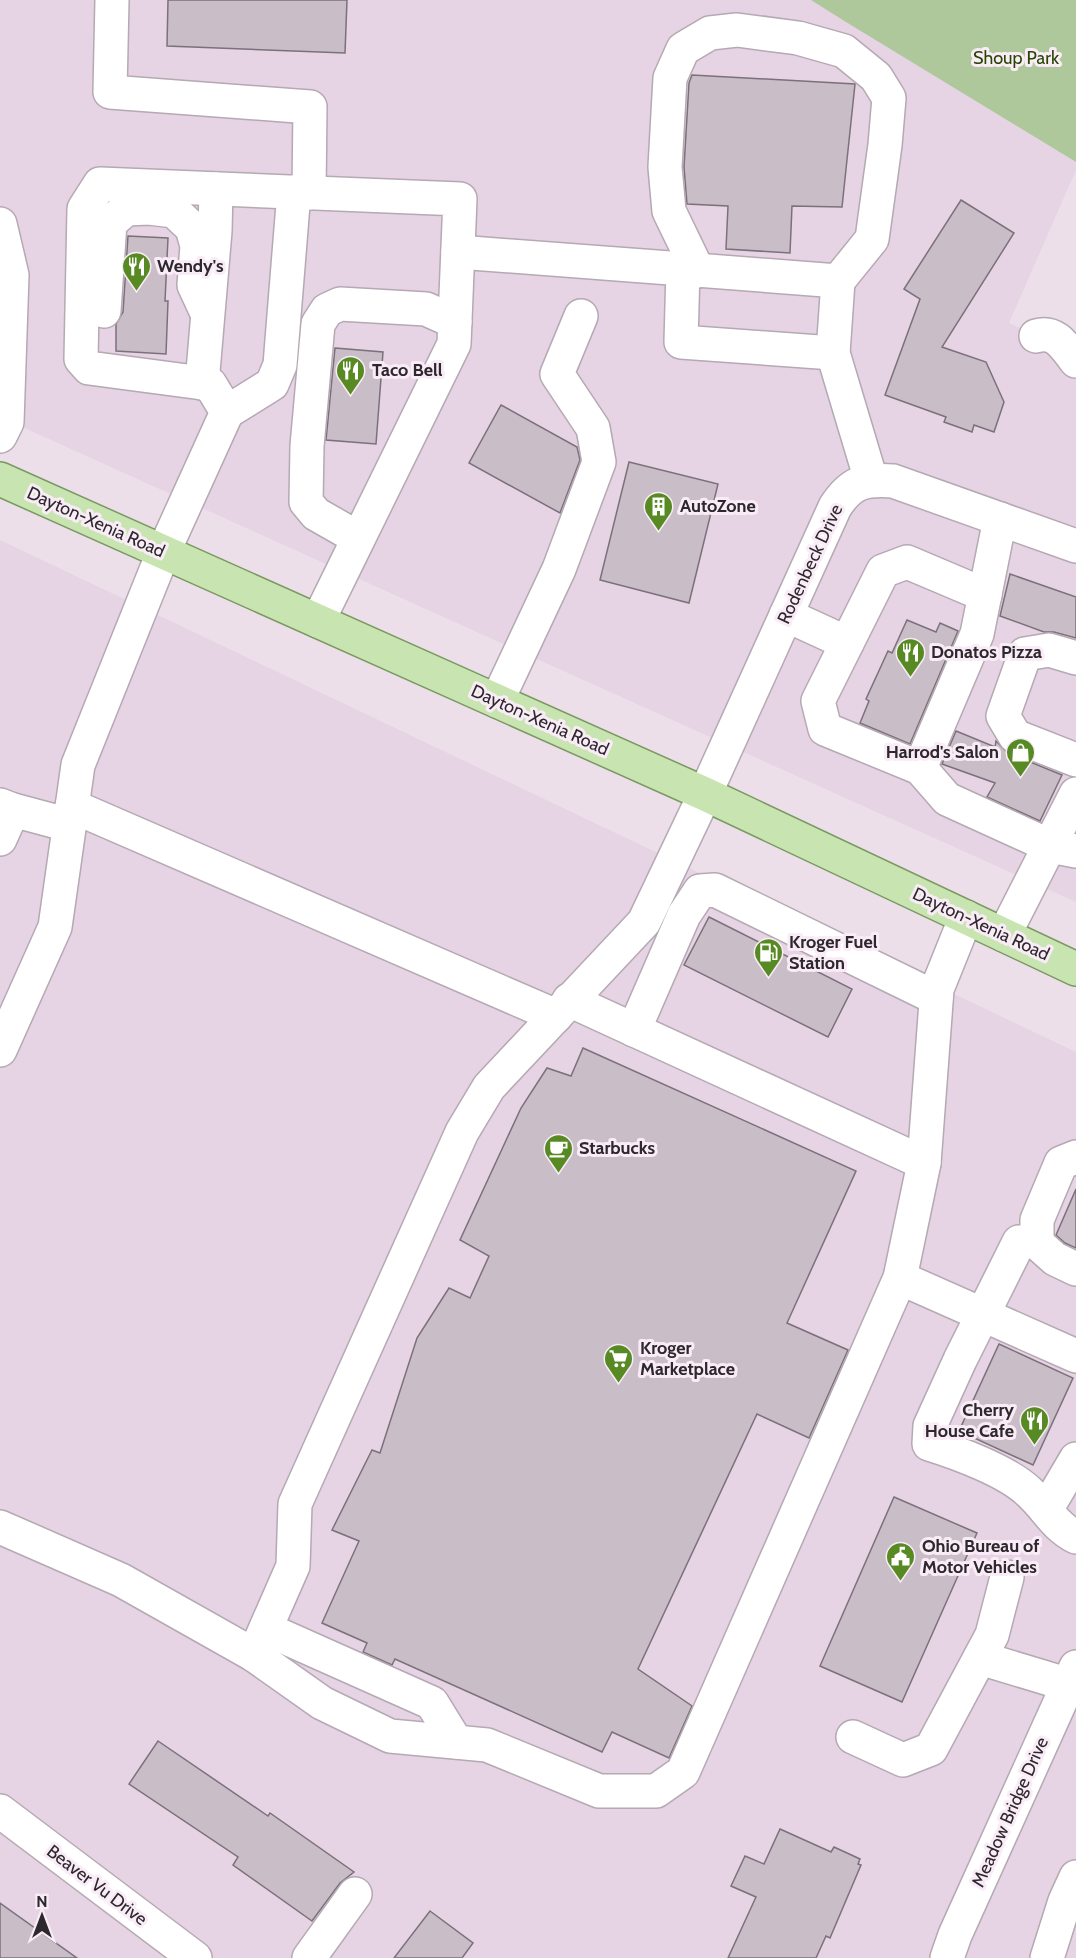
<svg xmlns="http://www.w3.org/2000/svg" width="1076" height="1958" font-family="Cabin,sans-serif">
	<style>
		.built { fill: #e6d3e4 }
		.green { fill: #aec89c }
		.building { fill: #c9bdc7; stroke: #7c717b; stroke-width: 1.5 }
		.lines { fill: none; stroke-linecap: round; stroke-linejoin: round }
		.minor-casing { stroke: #b5a9b3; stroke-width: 36 }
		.major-casing { stroke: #7a9861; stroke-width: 36 }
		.minor { stroke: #fff; stroke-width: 33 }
		.major { stroke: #c8e5b1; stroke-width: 33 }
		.labels { text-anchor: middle; stroke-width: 6; stroke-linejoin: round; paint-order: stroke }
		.park-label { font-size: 18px; fill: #264600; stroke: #f9ecf7 }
		.poi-label { font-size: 18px; font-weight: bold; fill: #2d282d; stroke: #f9ecf7; text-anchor: start }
		.street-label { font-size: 18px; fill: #2d282d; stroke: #f9ecf7 }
	</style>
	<rect width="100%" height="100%" fill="#ecdfea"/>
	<g class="built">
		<polygon points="0,0 812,0 1076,162 1076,170 1009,323 1076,354 1076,532 1066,560 1076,563 1076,902 0,417"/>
		<polygon points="0,540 1076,1052 1076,1958 0,1958"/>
	</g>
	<polygon class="green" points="811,0 1076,0 1076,162 846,22"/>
	<g class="building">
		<polygon points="168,0 347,0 345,53 167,46"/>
		<polygon points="692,75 855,84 842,207 792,206 790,253 726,249 728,206 687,204 684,167 689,83"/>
		<polygon points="961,200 1014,233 942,347 986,362 1004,402 994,432 974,425 972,432 944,422 946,417 885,395 920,299 904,289"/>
		<polygon points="128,236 168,238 165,301 168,301 166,354 116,351 116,324 123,312"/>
		<polygon points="335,348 383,352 376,444 326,440"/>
		<polygon points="501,405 577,447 580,460 560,513 469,463"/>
		<polygon points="629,462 718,484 689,603 600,580"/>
		<polygon points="1010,574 1076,597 1076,638 1054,632 1044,632 1000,616"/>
		<polygon points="907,620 936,632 940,623 958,631 910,744 860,723 869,701 866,699 888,651 892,653"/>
		<polygon points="956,731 995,747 996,741 1008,753 1062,775 1040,821 987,797 995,783 942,764"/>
		<polygon points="709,917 852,989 828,1037 684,965"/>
		<polygon points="583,1048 856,1171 787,1323 848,1350 809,1438 757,1414 638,1669 692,1706 669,1758 612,1732 602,1752 395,1659 392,1665 363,1652 367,1643 322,1623 359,1541 332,1530 372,1450 380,1453 417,1338 449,1288 470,1298 489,1256 460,1240 521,1108 547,1068 571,1076"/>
		<polygon points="1076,1189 1076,1248 1065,1243 1056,1235"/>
		<polygon points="999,1344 1073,1378 1033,1465 959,1431"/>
		<polygon points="894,1497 977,1533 902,1702 820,1666"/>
		<polygon points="158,1741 268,1816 270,1813 354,1872 340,1883 312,1921 233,1865 238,1857 129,1784"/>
		<polygon points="780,1829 831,1852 834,1847 860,1859 858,1864 861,1865 830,1938 826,1936 816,1958 728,1958 756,1897 731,1886 745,1856 764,1864"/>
		<polygon points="0,1903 77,1958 0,1958"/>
		<polygon points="430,1911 473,1943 462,1958 394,1958"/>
	</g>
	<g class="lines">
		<defs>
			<g id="minor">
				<polyline points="112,0 110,92 310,107 309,193"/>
				<polyline points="0,224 12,275 7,422 0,436"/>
				<polyline points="458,252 683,269 681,342 833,353 871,480"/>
				<polyline points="683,269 838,281 833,353"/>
				<polyline points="698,271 669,211 665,167 670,78 683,49 710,33 737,30 798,38 844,51 876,77 889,98 885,145 872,239 838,281"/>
				<polyline points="104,311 110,223 126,209 149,208 174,211 192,228 197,246 194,285 207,313"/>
				<path d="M1036,336C1056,330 1065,347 1076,361"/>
				<polyline points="202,383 215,231 216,189"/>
				<polyline points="227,412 272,384 280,365 294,192"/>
				<polyline points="358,538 316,514 306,502 307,446 318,324 327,310 340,304 426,309 455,322"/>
				<polyline points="985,595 907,562 883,571 818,701 825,729 920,768 947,799 1050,846 1076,851"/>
				<polyline points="786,615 847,643"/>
				<polyline points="1076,658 1049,650 1025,654 1003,716 1015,736 1076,760"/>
				<polyline points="497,701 559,569 599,462 593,428 557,374 581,316"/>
				<polyline points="920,768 977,634 1000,519"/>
				<polyline points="0,805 13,810 69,825"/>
				<polyline points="72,806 556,1016"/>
				<polyline points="0,839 13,810"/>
				<polyline points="1004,935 1076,794"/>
				<polyline points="569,1000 924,1163"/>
				<polyline points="634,1030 684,915 700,891 715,890 936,998"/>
				<polyline points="0,1050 55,927 78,765 163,553 227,412 210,384 89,368 81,359 84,209 100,184 460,199 454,344 318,621"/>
				<polyline points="1076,1157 1061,1163 1037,1220 1037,1243 1055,1259 1076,1269"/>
				<path d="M1019,1242L960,1360L930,1426L929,1444C958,1453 1007,1471 1029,1492C1047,1508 1054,1526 1076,1537"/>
				<polyline points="900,1278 1076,1356"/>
				<polyline points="1046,1510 1076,1459"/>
				<polyline points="0,1527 121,1580 254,1655 322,1703 390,1736 487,1745 599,1791 656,1791 683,1772 900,1278 924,1163 937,989 966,917"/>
				<polyline points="266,1629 432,1703 456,1742"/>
				<path d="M254,1655L293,1566L295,1504L462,1132L489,1087L644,922L705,794L835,507C851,482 864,479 893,481L1076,546"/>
				<polyline points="980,1658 1076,1687"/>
				<polyline points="853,1737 903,1760 931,1749 992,1635 1007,1577"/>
				<polyline points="0,1811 195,1958"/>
				<polyline points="309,1958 355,1894"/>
				<polyline points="947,1958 955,1935 1076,1667"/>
				<polyline points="1047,1958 1065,1901 1076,1877"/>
			</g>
			<polyline id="major" points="0,479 705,794 1076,969"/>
		</defs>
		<use href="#minor" class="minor-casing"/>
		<use href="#major" class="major-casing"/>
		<use href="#minor" class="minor"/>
		<use href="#major" class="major"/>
	</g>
	<defs>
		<symbol id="restaurant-pin" viewBox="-11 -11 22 30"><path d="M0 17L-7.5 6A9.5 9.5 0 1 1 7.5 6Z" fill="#578a22" stroke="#f9ecf7"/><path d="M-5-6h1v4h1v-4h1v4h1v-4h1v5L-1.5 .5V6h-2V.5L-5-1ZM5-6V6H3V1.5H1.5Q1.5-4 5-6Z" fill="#fff"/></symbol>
		<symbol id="building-pin" viewBox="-11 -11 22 30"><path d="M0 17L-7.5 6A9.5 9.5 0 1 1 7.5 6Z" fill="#578a22" stroke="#f9ecf7"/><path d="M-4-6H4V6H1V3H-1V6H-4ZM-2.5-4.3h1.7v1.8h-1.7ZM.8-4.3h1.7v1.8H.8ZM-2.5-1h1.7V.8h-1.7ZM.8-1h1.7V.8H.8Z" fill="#fff"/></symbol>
		<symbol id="shop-pin" viewBox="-11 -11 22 30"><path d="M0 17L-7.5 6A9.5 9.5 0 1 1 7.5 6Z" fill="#578a22" stroke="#f9ecf7"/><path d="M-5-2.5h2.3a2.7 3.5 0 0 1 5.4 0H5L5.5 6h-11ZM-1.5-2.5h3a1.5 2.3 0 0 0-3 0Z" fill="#fff"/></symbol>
		<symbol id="fuel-pin" viewBox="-11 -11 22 30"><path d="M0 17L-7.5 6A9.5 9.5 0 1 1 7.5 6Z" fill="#578a22" stroke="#f9ecf7"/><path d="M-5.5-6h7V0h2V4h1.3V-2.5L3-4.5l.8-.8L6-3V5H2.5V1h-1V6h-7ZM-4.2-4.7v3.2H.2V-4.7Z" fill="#fff"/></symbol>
		<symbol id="cafe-pin" viewBox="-11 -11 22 30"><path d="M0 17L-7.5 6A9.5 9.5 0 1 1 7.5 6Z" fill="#578a22" stroke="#f9ecf7"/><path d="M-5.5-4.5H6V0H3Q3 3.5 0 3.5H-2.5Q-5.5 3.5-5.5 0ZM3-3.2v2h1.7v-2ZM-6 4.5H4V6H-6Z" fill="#fff"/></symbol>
		<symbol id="supermarket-pin" viewBox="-11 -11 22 30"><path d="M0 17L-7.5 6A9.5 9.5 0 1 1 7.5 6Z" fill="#578a22" stroke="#f9ecf7"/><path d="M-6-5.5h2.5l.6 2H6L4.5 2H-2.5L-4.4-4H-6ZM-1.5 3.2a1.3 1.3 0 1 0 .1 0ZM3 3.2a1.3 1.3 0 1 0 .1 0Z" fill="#fff"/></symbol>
		<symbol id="civic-pin" viewBox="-11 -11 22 30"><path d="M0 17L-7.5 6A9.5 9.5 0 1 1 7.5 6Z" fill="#578a22" stroke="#f9ecf7"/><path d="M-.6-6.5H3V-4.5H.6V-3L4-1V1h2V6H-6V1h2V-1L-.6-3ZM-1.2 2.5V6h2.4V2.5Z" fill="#fff"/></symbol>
	</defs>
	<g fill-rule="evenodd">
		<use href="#restaurant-pin" x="120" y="250" width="33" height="45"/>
		<use href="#restaurant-pin" x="334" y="354" width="33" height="45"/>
		<use href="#building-pin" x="642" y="490" width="33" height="45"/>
		<use href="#restaurant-pin" x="894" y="636" width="33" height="45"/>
		<use href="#shop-pin" x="1004" y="736" width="33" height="45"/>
		<use href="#fuel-pin" x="752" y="936" width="33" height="45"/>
		<use href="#cafe-pin" x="542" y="1132" width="33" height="45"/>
		<use href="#supermarket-pin" x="602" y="1342" width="33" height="45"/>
		<use href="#restaurant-pin" x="1018" y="1404" width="33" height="45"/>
		<use href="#civic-pin" x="884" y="1540" width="33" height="45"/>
	</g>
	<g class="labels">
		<g class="park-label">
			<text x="1016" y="64">Shoup Park</text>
		</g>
		<g class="poi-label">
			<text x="157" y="272">Wendy's</text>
			<text x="372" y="376">Taco Bell</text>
			<text x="680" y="512">AutoZone</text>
			<text x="931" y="658">Donatos Pizza</text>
			<text x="999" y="758" text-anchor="end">Harrod's Salon</text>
			<text x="789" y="948">Kroger Fuel<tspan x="789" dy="21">Station</tspan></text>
			<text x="579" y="1154">Starbucks</text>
			<text x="640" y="1354">Kroger<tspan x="640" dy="21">Marketplace</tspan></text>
			<text x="1014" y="1416" text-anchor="end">Cherry<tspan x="1014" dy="21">House Cafe</tspan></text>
			<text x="922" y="1552">Ohio Bureau of<tspan x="922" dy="21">Motor Vehicles</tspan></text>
		</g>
		<g class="street-label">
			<text transform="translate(96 522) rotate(24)" y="6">Dayton-Xenia Road</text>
			<text transform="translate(810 564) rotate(-65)" y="6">Rodenbeck Drive</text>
			<text transform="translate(540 720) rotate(24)" y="6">Dayton-Xenia Road</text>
			<text transform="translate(981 924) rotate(25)" y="6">Dayton-Xenia Road</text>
			<text transform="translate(1010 1812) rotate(-66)" y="6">Meadow Bridge Drive</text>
			<text transform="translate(97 1885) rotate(37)" y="6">Beaver Vu Drive</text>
		</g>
	</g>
	<g transform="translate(42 1916)" stroke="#f9ecf7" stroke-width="4.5" paint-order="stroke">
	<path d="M0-4.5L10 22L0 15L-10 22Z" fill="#2d282d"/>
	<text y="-9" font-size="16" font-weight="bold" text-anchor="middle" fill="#2d282d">N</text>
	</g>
</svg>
